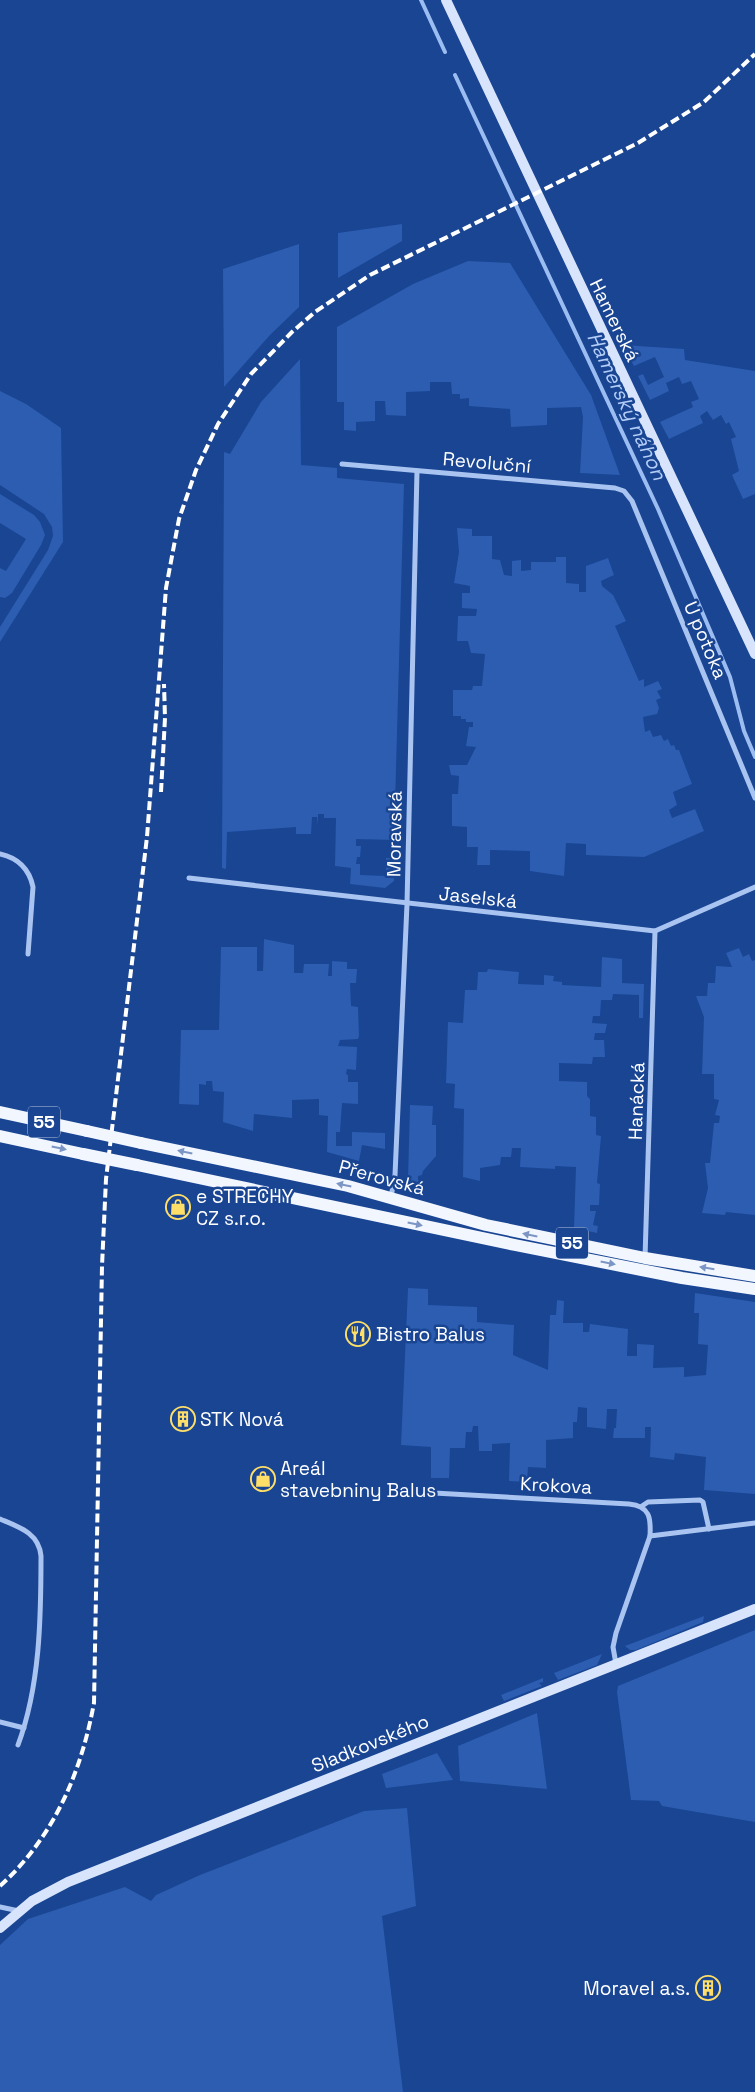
<svg xmlns="http://www.w3.org/2000/svg" width="755" height="2092" font-family="'Space Grotesk',sans-serif">
	<style>
		.green { fill: #2c5db1 }
		.lines { fill: none; stroke-linecap: round; stroke-linejoin: round }
		.stream { stroke: #9cbdf2; stroke-width: 4 }
		.street { stroke: #a9c4f0; stroke-width: 5 }
		.secondary { stroke: #d7e4fb; stroke-width: 10 }
		.primary { stroke: #f2f6ff; stroke-width: 12 }
		.rail { stroke: #fff; stroke-width: 4; stroke-dasharray: 9 4; stroke-linecap: butt }
		.primary-bridge { stroke: #f2f6ff; stroke-width: 12 }
		.oneway { fill: #7b95c4 }
		.labels { text-anchor: middle; stroke-width: 5; stroke-linejoin: round; paint-order: stroke }
		.shield { fill: #194593; stroke: #bac7df; stroke-width: 1 }
		.shield-label { font-size: 18px; font-weight: bold; fill: #fff }
		.street-label { font-size: 19px; fill: #fff; stroke: #194593 }
		.poi-label { font-size: 19px; fill: #fff; stroke: #194593; text-anchor: start }
		.water-label { font-size: 20px; font-style: italic; fill: #b5cef7; stroke: #194593 }
	</style>
	<rect width="100%" height="100%" fill="#194593"/>
	<g class="green">
		<polygon points="402,224 402,241 338,278 338,233"/>
		<polygon points="299,244 299,307 270,335 224,387 223,269"/>
		<polygon points="468,261 510,263 591,395 620,475 580,473 583,417 581,407 547,408 547,425 511,427 510,409 469,406 469,398 460,399 460,394 452,394 451,382 430,382 430,391 406,392 406,416 386,415 385,401 375,401 375,421 356,422 356,431 344,430 344,402 337,402 337,327 413,284"/>
		<polygon points="623,345 684,349 685,360 755,371 755,494 743,499 732,475 739,471 731,439 736,437 729,422 726,424 721,415 713,420 707,411 700,416 703,423 669,439 660,422 693,407 691,402 699,399 691,381 682,384 679,377 666,383 669,391 650,400 638,376 643,374 648,385 664,377 655,357 634,366"/>
		<polygon points="300,359 301,465 337,468 337,478 404,484 394,840 356,839 356,846 361,846 360,857 357,857 356,864 360,864 360,875 386,876 386,858 394,858 394,881 385,888 350,884 351,868 335,866 336,818 324,818 324,814 318,814 318,825 317,817 312,817 311,834 296,834 296,827 227,832 226,869 222,868 224,452 230,454 261,402"/>
		<polygon points="0,391 26,404 61,428 63,542 0,642 0,627 48,550 53,536 52,527 44,514 0,485"/>
		<polygon points="0,494 34,515 40,522 45,535 41,545 12,593 5,598 0,597 0,568 6,571 26,539 0,523"/>
		<polygon points="457,528 472,529 472,536 492,536 492,559 500,560 504,575 512,576 512,561 521,560 521,571 531,570 531,562 556,562 556,557 566,557 566,583 579,584 579,592 586,592 586,566 608,558 614,575 601,581 602,586 613,595 626,621 615,626 639,681 644,679 644,687 658,681 662,689 657,691 661,698 656,700 659,708 657,714 643,717 645,732 650,730 653,737 661,735 664,741 668,739 671,746 674,745 676,750 679,750 692,784 673,792 677,805 669,810 672,818 695,809 704,831 644,857 586,855 586,844 566,843 564,876 530,871 530,851 490,850 490,865 477,865 478,847 467,847 467,827 452,826 452,794 458,794 459,776 451,775 449,765 467,765 476,747 466,746 469,727 473,727 473,722 466,722 466,719 461,719 461,716 453,716 453,690 472,690 473,686 482,686 485,654 471,653 468,641 457,641 458,616 476,616 477,609 462,608 462,593 470,593 470,586 454,583 459,552"/>
		<polygon points="264,939 294,945 294,973 303,973 304,964 329,964 328,976 332,976 332,961 347,962 347,969 357,969 356,983 350,983 351,1006 358,1007 359,1036 358,1039 340,1040 338,1046 357,1047 356,1070 347,1069 346,1074 348,1075 348,1082 358,1082 358,1104 342,1103 340,1132 336,1132 336,1146 352,1146 352,1132 385,1133 385,1149 362,1145 359,1161 327,1152 328,1116 319,1115 319,1099 292,1100 292,1118 254,1114 253,1131 223,1122 224,1092 213,1091 212,1081 206,1081 206,1085 199,1084 199,1105 179,1104 181,1030 219,1030 221,947 257,947 257,971 263,971"/>
		<polygon points="739,948 743,957 749,954 752,961 755,960 755,1215 726,1212 725,1215 702,1213 708,1188 705,1163 710,1163 714,1123 719,1123 720,1116 715,1115 719,1100 714,1099 714,1074 702,1074 704,1017 696,996 707,996 708,983 715,983 716,966 732,967 726,953"/>
		<polygon points="602,957 622,959 622,983 644,984 643,1018 639,1018 639,995 613,994 612,1000 601,1000 600,1016 593,1016 592,1023 607,1024 605,1033 595,1033 594,1040 604,1040 605,1057 593,1057 592,1064 559,1063 559,1081 587,1082 587,1096 590,1099 590,1116 596,1117 596,1135 601,1136 597,1183 600,1184 599,1205 590,1205 590,1211 596,1211 593,1225 598,1226 597,1233 574,1228 576,1167 555,1166 555,1169 520,1167 521,1148 512,1148 511,1157 501,1157 500,1165 480,1168 480,1181 463,1177 464,1109 454,1108 455,1084 446,1083 448,1022 463,1023 465,990 477,990 478,972 487,972 488,969 519,972 518,984 544,985 544,975 554,976 553,981 562,982 562,985 601,987"/>
		<polygon points="410,1105 433,1106 432,1125 436,1125 436,1156 423,1171 422,1175 418,1176 418,1180 422,1181 422,1190 413,1187 408,1179"/>
		<polygon points="408,1288 428,1289 428,1305 477,1307 477,1322 514,1325 513,1355 548,1370 550,1315 556,1315 557,1300 564,1301 563,1323 583,1323 583,1332 589,1332 590,1324 628,1329 627,1356 637,1356 637,1344 654,1345 653,1368 684,1367 684,1377 706,1375 708,1345 698,1344 699,1313 694,1313 695,1293 755,1302 755,1494 704,1490 706,1457 675,1453 674,1460 650,1457 651,1427 645,1427 645,1438 613,1438 614,1428 616,1428 617,1409 607,1409 606,1429 587,1427 587,1408 578,1407 577,1422 573,1422 573,1438 546,1440 546,1468 528,1467 527,1482 509,1481 510,1443 492,1444 492,1451 479,1451 478,1426 473,1426 472,1432 466,1432 465,1448 450,1448 449,1478 431,1478 431,1447 401,1445"/>
		<polygon points="704,1616 703,1622 636,1650 630,1650 625,1646"/>
		<polygon points="755,1630 755,1822 662,1806 659,1801 631,1800 617,1692 618,1686"/>
		<polygon points="602,1654 597,1665 558,1680 554,1673"/>
		<polygon points="543,1678 543,1682 539,1683 542,1686 504,1701 501,1695"/>
		<polygon points="537,1713 547,1789 460,1781 458,1746"/>
		<polygon points="437,1753 453,1780 386,1788 382,1774"/>
		<polygon points="407,1808 416,1906 382,1916 403,2092 0,2092 0,1945 28,1919 125,1887 151,1901 156,1895 200,1875 364,1811"/>
	</g>
	<g class="lines">
		<g class="stream">
			<polyline points="421,0 445,52"/>
			<polyline points="455,75 658,509 730,677 744,731 755,757"/>
		</g>
		<g class="street">
			<polyline points="342,464 615,488 624,491 632,501 755,798"/>
			<path d="M0,854C18,858 29,868 33,887L28,954"/>
			<polyline points="189,878 655,931 755,887"/>
			<polyline points="391,1197 395,1175 407,904 417,471"/>
			<polyline points="645,1258 655,931"/>
			<path d="M434,1493L629,1504C650,1506 651,1518 650,1536L616,1633L613,1647L616,1664"/>
			<polyline points="642,1506 648,1502 700,1500 703,1502 709,1529"/>
			<path d="M0,1519C19,1527 39,1533 41,1556C41,1618 40,1686 18,1745"/>
			<polyline points="650,1536 755,1523"/>
			<polyline points="0,1722 24,1728"/>
			<polyline points="0,1907 19,1911"/>
		</g>
		<g class="secondary">
			<polyline points="446,0 755,654"/>
			<polyline points="0,1928 32,1901 68,1882 755,1609"/>
		</g>
		<g class="primary">
			<polyline points="0,1112 87,1131"/>
			<polyline points="0,1136 83,1154"/>
			<polyline points="141,1143 348,1186 486,1225 645,1258 755,1276"/>
			<polyline points="137,1165 515,1245 682,1278 755,1289"/>
		</g>
		<g class="rail">
			<polyline points="161,792 165,718 164,684"/>
			<path d="M0,1886C54,1837 81,1773 94,1703L102,1266L106,1179L147,837L166,588L179,519L196,470L218,424L251,374L292,332L315,312L370,275L638,143L704,102L755,54"/>
		</g>
		<g class="primary-bridge">
			<polyline points="87,1131 141,1143"/>
			<polyline points="83,1154 137,1165"/>
		</g>
	</g>
	<defs><path id="oneway-solid" d="M-6-.8H1V-3.2L6.5 0L1 3.2V.8H-6Z" transform="scale(1.25)"/></defs>
	<g class="oneway">
		<use href="#oneway-solid" transform="translate(59 1148) rotate(12)"/>
		<use href="#oneway-solid" transform="translate(185 1152) rotate(-168)"/>
		<use href="#oneway-solid" transform="translate(344 1185) rotate(-168)"/>
		<use href="#oneway-solid" transform="translate(415 1224) rotate(12)"/>
		<use href="#oneway-solid" transform="translate(530 1235) rotate(-168)"/>
		<use href="#oneway-solid" transform="translate(608 1263) rotate(11)"/>
		<use href="#oneway-solid" transform="translate(707 1268) rotate(-171)"/>
	</g>
	<defs>
		<symbol id="shop-ring" viewBox="-11 -11 22 22"><circle r="9.5" fill="#194593" stroke="#ffdf68" stroke-width="1.5"/><path d="M-5-2.5h2.3a2.7 3.5 0 0 1 5.4 0H5L5.5 6h-11ZM-1.5-2.5h3a1.5 2.3 0 0 0-3 0Z" fill="#ffdf68"/></symbol>
		<symbol id="restaurant-ring" viewBox="-11 -11 22 22"><circle r="9.5" fill="#194593" stroke="#ffdf68" stroke-width="1.5"/><path d="M-5-6h1v4h1v-4h1v4h1v-4h1v5L-1.5 .5V6h-2V.5L-5-1ZM5-6V6H3V1.5H1.5Q1.5-4 5-6Z" fill="#ffdf68"/></symbol>
		<symbol id="building-ring" viewBox="-11 -11 22 22"><circle r="9.5" fill="#194593" stroke="#ffdf68" stroke-width="1.5"/><path d="M-4-6H4V6H1V3H-1V6H-4ZM-2.5-4.3h1.7v1.8h-1.7ZM.8-4.3h1.7v1.8H.8ZM-2.5-1h1.7V.8h-1.7ZM.8-1h1.7V.8H.8Z" fill="#ffdf68"/></symbol>
	</defs>
	<g fill-rule="evenodd">
		<use href="#shop-ring" x="164" y="1193" width="28" height="28"/>
		<use href="#restaurant-ring" x="344" y="1320" width="28" height="28"/>
		<use href="#building-ring" x="169" y="1405" width="28" height="28"/>
		<use href="#shop-ring" x="249" y="1465" width="28" height="28"/>
		<use href="#building-ring" x="694" y="1974" width="28" height="28"/>
	</g>
	<g class="labels">
		<g class="shield">
			<rect x="28" y="1106.5" width="32" height="31" rx="4"/>
			<rect x="556" y="1227.5" width="32" height="31" rx="4"/>
		</g>
		<g class="shield-label">
			<text x="44" y="1128">55</text>
			<text x="572" y="1249">55</text>
		</g>
		<g class="street-label">
			<text transform="translate(615 320) rotate(64)" y="7">Hamerská</text>
			<text transform="translate(487 462) rotate(5)" y="7">Revoluční</text>
			<text transform="translate(706 640) rotate(67)" y="7">U potoka</text>
			<text transform="translate(394 834) rotate(-89)" y="7">Moravská</text>
			<text transform="translate(478 897) rotate(6)" y="7">Jaselská</text>
			<text transform="translate(636 1101) rotate(-88)" y="7">Hanácká</text>
			<text transform="translate(382 1177) rotate(15)" y="7">Přerovská</text>
			<text transform="translate(556 1485) rotate(3)" y="7">Krokova</text>
			<text transform="translate(370 1743) rotate(-22)" y="7">Sladkovského</text>
		</g>
		<g class="poi-label">
			<text x="196" y="1203">e STRECHY<tspan x="196" dy="22">CZ s.r.o.</tspan></text>
			<text x="376" y="1341">Bistro Balus</text>
			<text x="200" y="1426">STK Nová</text>
			<text x="280" y="1475">Areál<tspan x="280" dy="22">stavebniny Balus</tspan></text>
			<text x="690" y="1995" text-anchor="end">Moravel a.s.</text>
		</g>
		<g class="water-label">
			<text transform="translate(627 406) rotate(65)" y="7">Hamerský náhon</text>
		</g>
	</g>
</svg>
